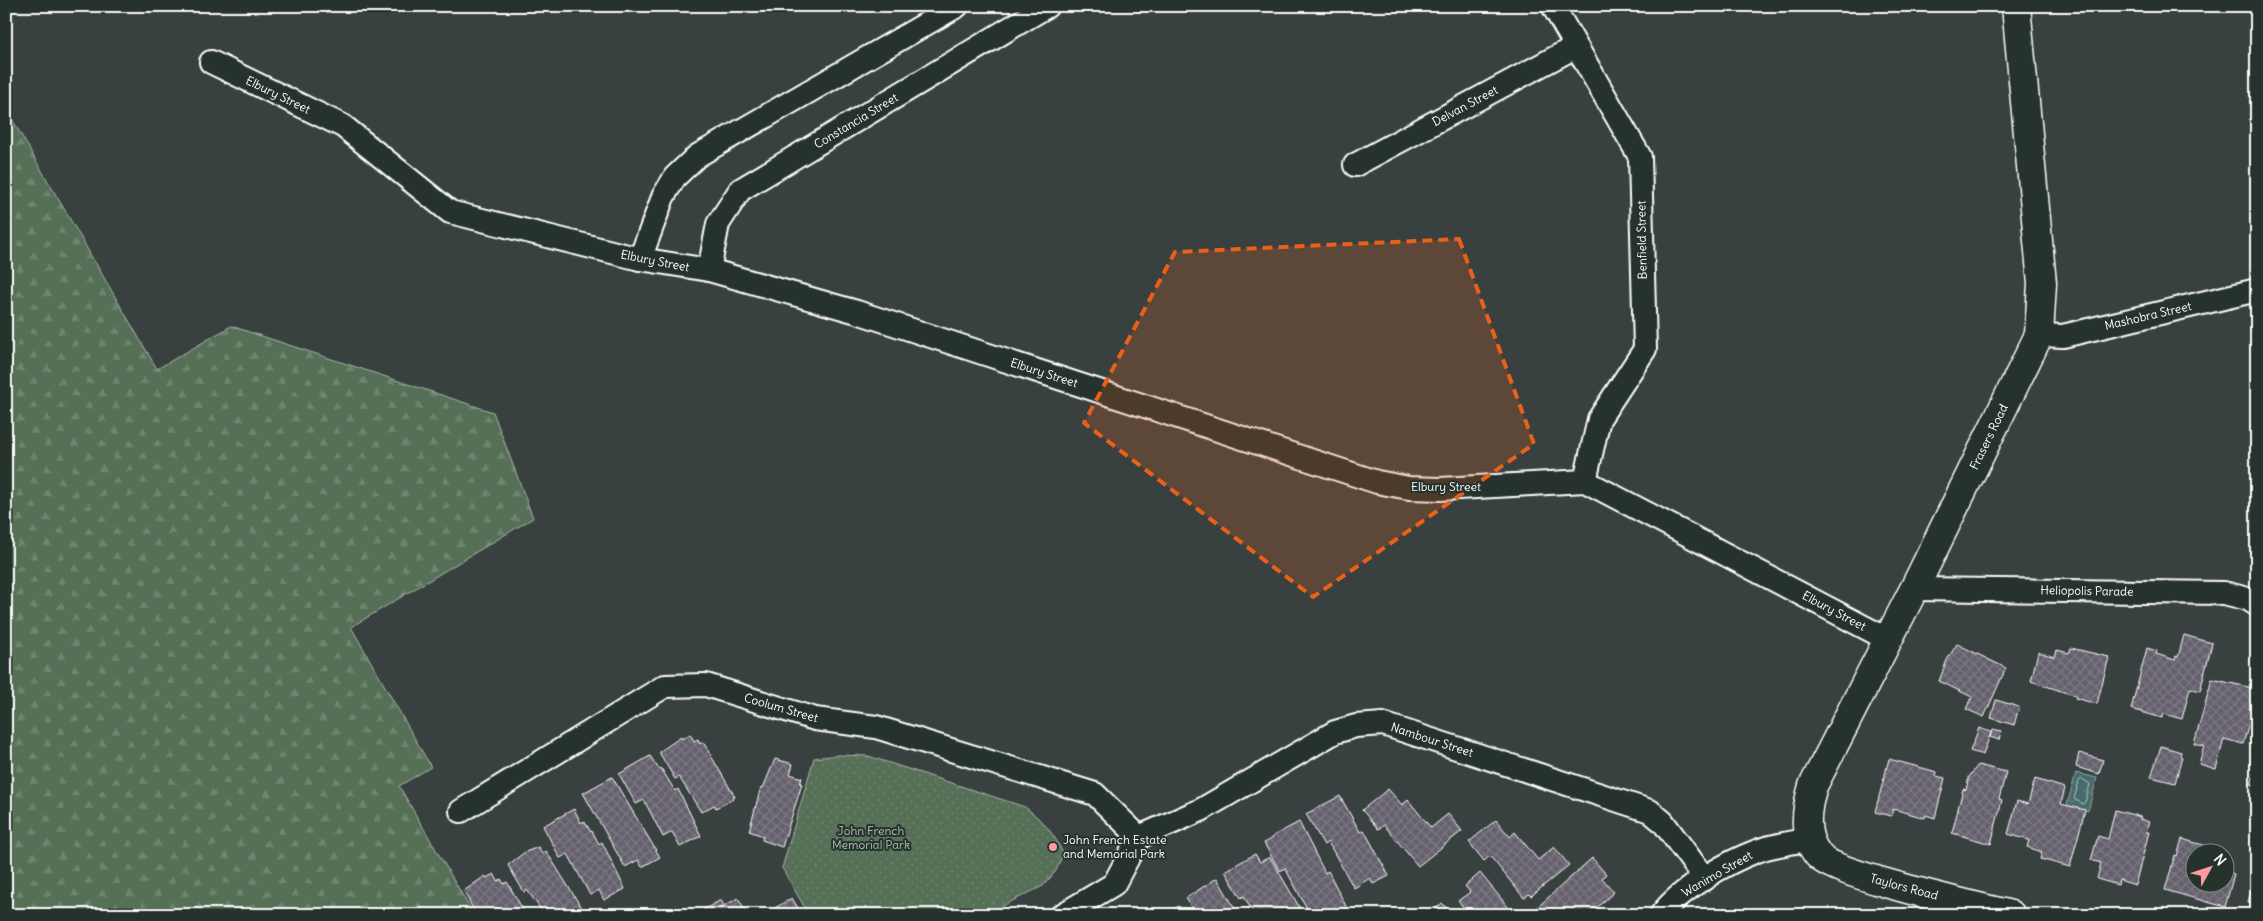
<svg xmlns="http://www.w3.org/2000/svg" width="2263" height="921" font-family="Delius,sans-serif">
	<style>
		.green { fill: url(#green-dots); stroke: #aab7aa }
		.forest { fill: url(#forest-firs); stroke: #aab7aa }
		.water { fill: url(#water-ripples); stroke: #91a6a6 }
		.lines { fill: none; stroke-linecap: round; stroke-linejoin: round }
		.shore { stroke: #b5c4c3; stroke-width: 1 }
		.building { fill: url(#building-cross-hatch); stroke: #fff }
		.street-casing { stroke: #fff; stroke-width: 26 }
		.secondary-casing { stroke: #fff; stroke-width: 31 }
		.street { stroke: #26332d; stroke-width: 22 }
		.secondary { stroke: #26332d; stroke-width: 28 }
		.marked { fill: #e96118; fill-opacity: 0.2; stroke: #e96118; stroke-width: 4; stroke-dasharray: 10 6; stroke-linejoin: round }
		.poi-dot { fill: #ff9aa2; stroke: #26332d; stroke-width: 2 }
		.labels { text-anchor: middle; stroke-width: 4; stroke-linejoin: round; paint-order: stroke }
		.street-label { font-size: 12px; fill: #fff; stroke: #26332d }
		.park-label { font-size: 12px; fill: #b2beb3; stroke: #26332d }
		.poi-label { font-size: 12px; fill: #fff; stroke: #26332d; text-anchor: start }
	</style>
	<defs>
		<pattern id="green-dots" width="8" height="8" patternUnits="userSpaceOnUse" patternTransform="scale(1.25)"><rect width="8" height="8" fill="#546f56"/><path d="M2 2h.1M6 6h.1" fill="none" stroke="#6e856f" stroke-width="1.8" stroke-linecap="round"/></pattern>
		<pattern id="forest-firs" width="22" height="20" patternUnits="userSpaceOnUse" patternTransform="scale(1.25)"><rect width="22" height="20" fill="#546f56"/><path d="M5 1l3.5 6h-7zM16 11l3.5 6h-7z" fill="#6e856f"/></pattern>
		<pattern id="water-ripples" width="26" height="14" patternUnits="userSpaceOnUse" patternTransform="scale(1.25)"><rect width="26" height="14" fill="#476b6a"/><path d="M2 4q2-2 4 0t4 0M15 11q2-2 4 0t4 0" fill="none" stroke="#638180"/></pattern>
		<pattern id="building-cross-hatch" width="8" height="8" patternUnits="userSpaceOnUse" patternTransform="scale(1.25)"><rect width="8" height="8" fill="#65616d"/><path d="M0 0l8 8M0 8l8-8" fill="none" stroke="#7c7983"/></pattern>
	</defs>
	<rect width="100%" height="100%" fill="#394140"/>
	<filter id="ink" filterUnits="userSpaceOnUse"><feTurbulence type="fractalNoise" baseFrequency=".02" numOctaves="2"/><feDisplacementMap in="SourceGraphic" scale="10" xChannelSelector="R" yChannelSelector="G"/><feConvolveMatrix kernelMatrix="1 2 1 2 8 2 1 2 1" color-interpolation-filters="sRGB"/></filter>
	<g filter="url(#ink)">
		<path class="green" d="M838,755L868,756L1025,807C1042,820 1055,834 1063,854L1056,871L1043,886L984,915H809L782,868L814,758Z"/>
		<polygon class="forest" points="6,109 157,369 231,326 493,412 533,518 351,627 431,767 399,786 474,915 6,915"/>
		<polygon class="water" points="2076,773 2097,778 2088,811 2067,805"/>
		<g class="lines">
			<polygon class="shore" points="2082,779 2090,784 2085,802 2083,804 2074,799 2079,781"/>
		</g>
		<g class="building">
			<polygon points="2184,635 2212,643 2200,691 2190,688 2182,719 2164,714 2162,718 2131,709 2147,648 2157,651 2156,654 2175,660 2176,656 2178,657"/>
			<polygon points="1957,644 2006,668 1984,717 1966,709 1972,697 1939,681 1947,660"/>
			<polygon points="2071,648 2109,657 2097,704 2075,698 2076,696 2031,681 2038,652 2055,657 2057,650 2069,653"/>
			<polygon points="2212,679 2257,689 2257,697 2243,744 2224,739 2216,769 2199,764 2204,746 2194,744"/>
			<polygon points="1996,700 2019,707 2014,725 1991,718"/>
			<polygon points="1979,728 1991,732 1983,755 1970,751"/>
			<polygon points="1993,729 2001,731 1999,740 1990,737"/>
			<polygon points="690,734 694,741 698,739 700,744 703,742 735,797 716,808 714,805 701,812 679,777 675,779 659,752 681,737 682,739"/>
			<polygon points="2161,746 2181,752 2180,756 2182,757 2175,783 2151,777"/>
			<polygon points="2079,753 2103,760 2099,774 2076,767"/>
			<polygon points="650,756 659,769 661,768 675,791 678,789 701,836 680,847 672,832 663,837 644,800 636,804 619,774"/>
			<polygon points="775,759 793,764 790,774 802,778 800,784 802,784 782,847 762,840 763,836 749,831 761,787 763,788"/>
			<polygon points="1889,759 1937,772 1936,776 1945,778 1935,818 1926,815 1925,818 1893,809 1891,816 1875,812"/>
			<polygon points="2257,764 2257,786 2251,784"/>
			<polygon points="1978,765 2006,772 1999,799 2002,800 1991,844 1952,833 1963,789 1966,790 1969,777"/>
			<polygon points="612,777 660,857 642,867 638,860 625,867 583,793"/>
			<polygon points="2035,779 2065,788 2061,804 2085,810 2070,867 2040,859 2042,852 2027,847 2029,840 2008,834 2017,801 2028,804"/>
			<polygon points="1388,789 1402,805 1408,800 1431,828 1448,814 1462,831 1418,866 1384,825 1378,829 1362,810"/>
			<polygon points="1340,796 1360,832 1364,830 1389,876 1373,884 1370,878 1354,888 1328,842 1324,845 1306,814"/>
			<polygon points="574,809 581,823 584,821 591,832 592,831 599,844 602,842 625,889 604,900 599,890 590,895 568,854 560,858 543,826"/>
			<polygon points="2115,810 2141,817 2140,819 2149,822 2146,832 2149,832 2135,885 2119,880 2118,885 2097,879 2101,863 2091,860 2098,836 2108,839"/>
			<polygon points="1496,820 1510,837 1515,832 1538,860 1554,847 1569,865 1531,896 1529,894 1524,898 1490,856 1484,861 1469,842"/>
			<polygon points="1299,822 1325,873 1328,871 1348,910 1339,915 1323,915 1320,909 1310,914 1285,868 1280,871 1264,843 1273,838 1273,836"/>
			<polygon points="2182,839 2210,847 2208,853 2211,854 2196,854 2196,884 2226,884 2226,871 2234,874 2225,907 2165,890 2175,855 2177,856"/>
			<polygon points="539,847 542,854 546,851 583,910 576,915 545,915 527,890 524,892 508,865 525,852"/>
			<polygon points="1255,854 1260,862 1270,857 1304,915 1254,915 1244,896 1241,898 1225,871"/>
			<polygon points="1592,858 1606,874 1602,878 1614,892 1602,903 1588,915 1529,915"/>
			<polygon points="2257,869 2257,915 2254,915 2251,914 2254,903 2248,902"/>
			<polygon points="1480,873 1513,913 1513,915 1470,915 1458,901 1470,892 1465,886"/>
			<polygon points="494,874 498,881 501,879 504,884 507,882 526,915 476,915 464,891 485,876 486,878"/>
			<polygon points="1217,878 1237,912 1240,910 1243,915 1196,915 1186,898"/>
			<polygon points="738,898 748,915 706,915 703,910 721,900 724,906"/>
			<polygon points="792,898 802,915 763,915"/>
			<polygon points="1442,903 1453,915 1429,915"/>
			<polygon points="1179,906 1184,915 1163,915 1170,911"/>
			<polygon points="1804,908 1809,915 1792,915"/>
		</g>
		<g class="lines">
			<defs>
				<g id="street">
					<polyline points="1553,6 1640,157 1645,349 1599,419 1585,481"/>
					<polyline points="211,62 343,126 450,212 640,259 709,270 857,312 1377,482 1409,488 1440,489 1585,481 1887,639"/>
					<polyline points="1355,165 1575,47"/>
					<polyline points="640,259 663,197 675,177 697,156 957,6"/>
					<polyline points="709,270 718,224 740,190 1047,6"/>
					<polyline points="2039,335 2063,336 2257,290"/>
					<polyline points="1914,589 2224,593 2248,599 2257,605"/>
					<polyline points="461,811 665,686 706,685 815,719 876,727 1095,794 1139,837"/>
					<polyline points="1062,915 1114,884 1139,837 1201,810 1335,732 1356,726 1383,724 1650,811 1663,822 1705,879"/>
					<path d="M1661,915C1679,890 1727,862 1757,851C1773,845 1792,843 1809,839"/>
				</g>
				<path id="secondary" d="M2011,915C1980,907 1832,874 1818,855C1802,835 1806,809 1813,786L1914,589L2039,335L2042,283L2016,6"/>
			</defs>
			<use href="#street" class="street-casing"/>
			<use href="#secondary" class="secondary-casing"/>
			<use href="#street" class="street"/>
			<use href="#secondary" class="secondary"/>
		</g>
	</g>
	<path class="marked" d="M1459,239L1534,444L1313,597L1084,423L1175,252Z"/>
	<circle class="poi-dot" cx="1053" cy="847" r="5"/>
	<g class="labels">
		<g class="street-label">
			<text transform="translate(278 95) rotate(26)" y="4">Elbury Street</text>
			<text transform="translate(1465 106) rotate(-28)" y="4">Delvan Street</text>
			<text transform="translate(856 121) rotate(-31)" y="4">Constancia Street</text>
			<text transform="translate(1642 240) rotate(-91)" y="4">Benfield Street</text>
			<text transform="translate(655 261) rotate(11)" y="4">Elbury Street</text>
			<text transform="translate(2148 316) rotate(-13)" y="4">Mashobra Street</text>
			<text transform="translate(1044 373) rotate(18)" y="4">Elbury Street</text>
			<text transform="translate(1989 437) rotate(-64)" y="4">Frasers Road</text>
			<text x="1446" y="491">Elbury Street</text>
			<text transform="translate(2087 591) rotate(1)" y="4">Heliopolis Parade</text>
			<text transform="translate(1834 611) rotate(28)" y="4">Elbury Street</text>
			<text transform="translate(781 708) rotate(16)" y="4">Coolum Street</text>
			<text transform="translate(1432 740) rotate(18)" y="4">Nambour Street</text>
			<text transform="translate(1717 874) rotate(-30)" y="4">Wanimo Street</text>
			<text transform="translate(1904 887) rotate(15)" y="4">Taylors Road</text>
		</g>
		<g class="park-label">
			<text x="871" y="835">John French<tspan x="871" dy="14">Memorial Park</tspan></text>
		</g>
		<g class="poi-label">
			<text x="1063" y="844">John French Estate<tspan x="1063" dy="14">and Memorial Park</tspan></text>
		</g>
	</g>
	<rect width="2263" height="921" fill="none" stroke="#26332d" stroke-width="25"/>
	<rect x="12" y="12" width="2238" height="896" fill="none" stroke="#fff" stroke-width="2" filter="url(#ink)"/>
	<g transform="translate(2210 868) rotate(50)"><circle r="24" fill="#26332d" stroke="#7d8581"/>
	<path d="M0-4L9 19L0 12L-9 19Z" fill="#ff9aa2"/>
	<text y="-8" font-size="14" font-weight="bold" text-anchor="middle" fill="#ffffff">N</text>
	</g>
</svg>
